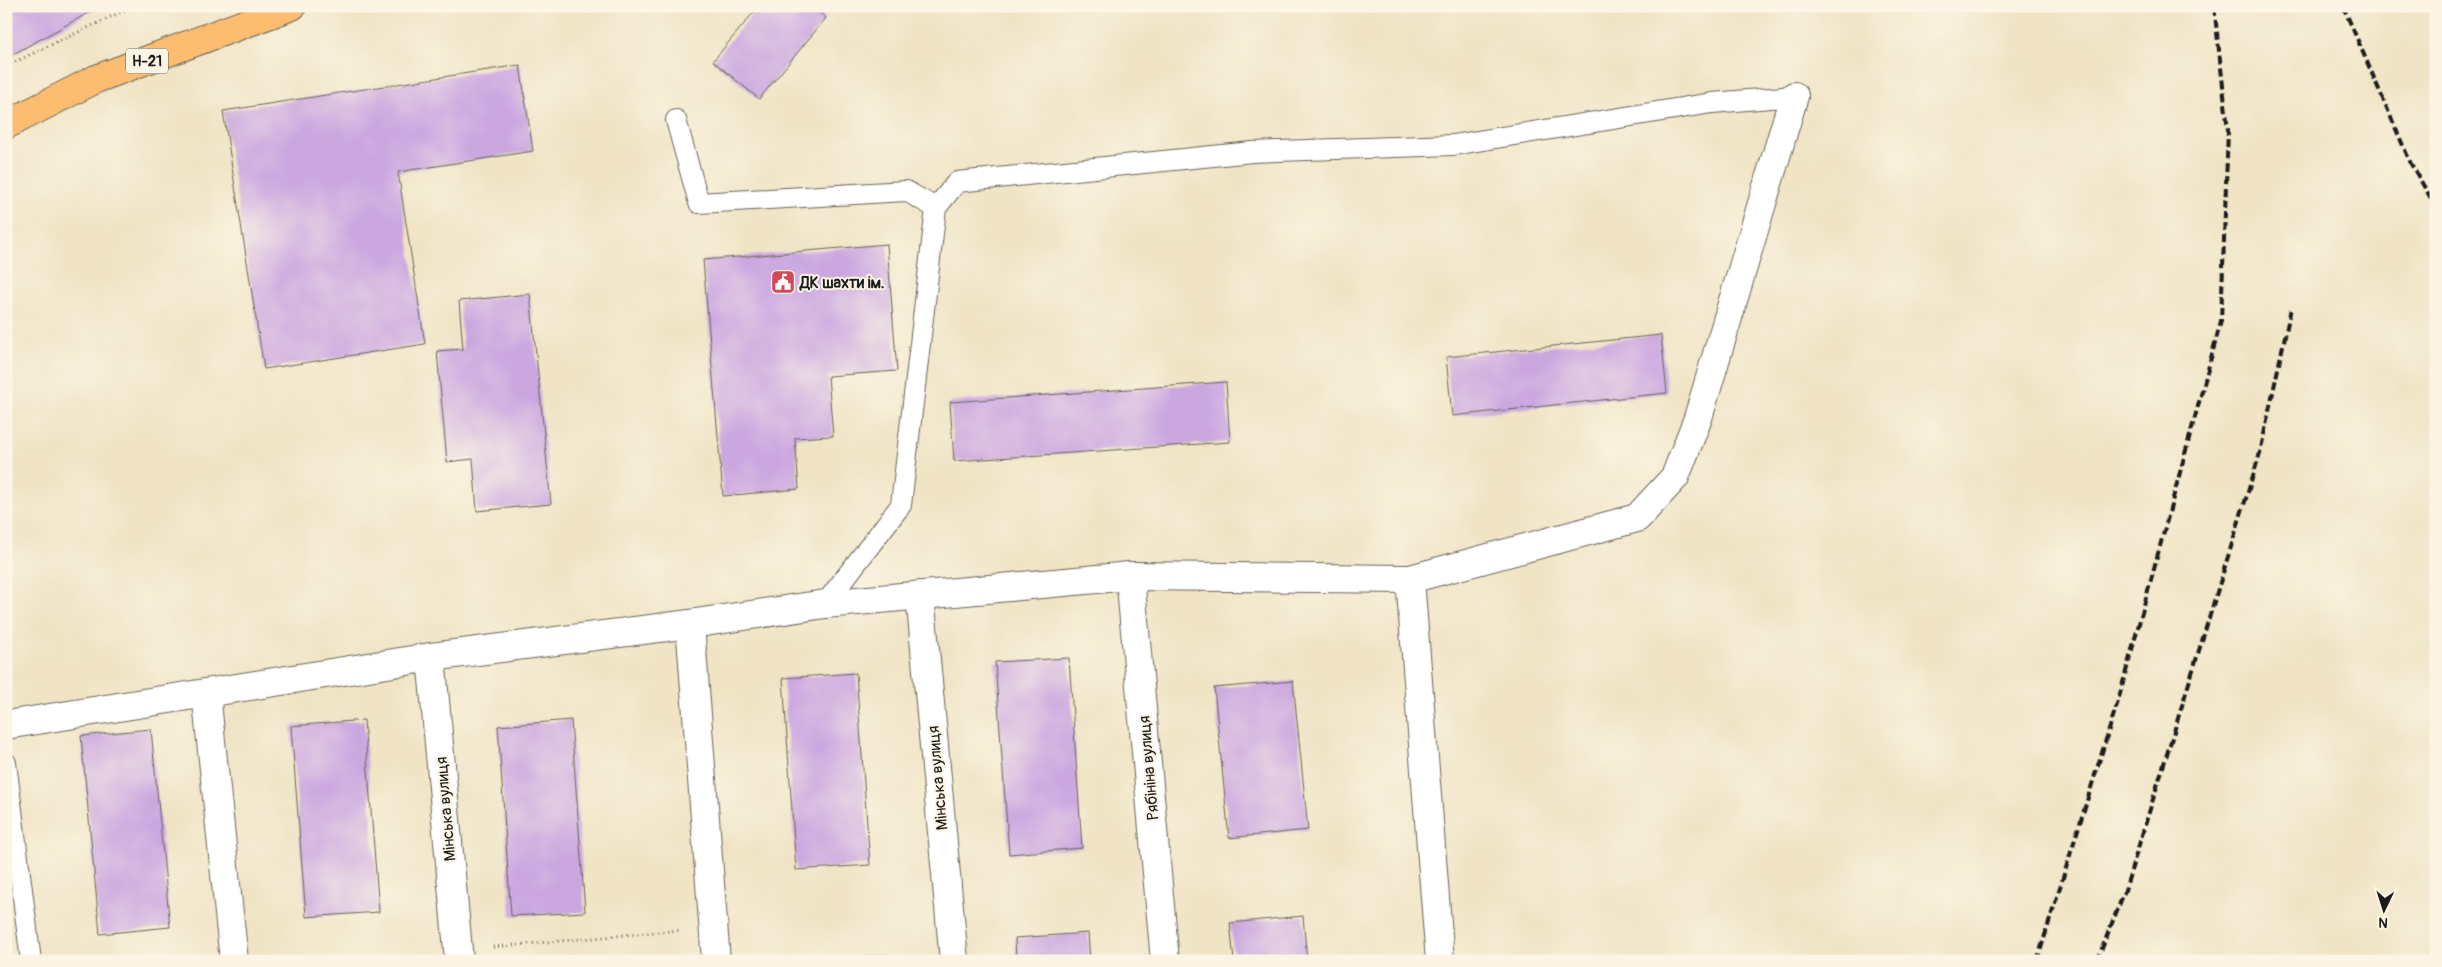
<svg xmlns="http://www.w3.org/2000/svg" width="2442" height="967" font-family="Pangolin,sans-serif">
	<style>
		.building { fill: #cba7e0 }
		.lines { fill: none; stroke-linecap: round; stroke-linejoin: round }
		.lane-casing { stroke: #666257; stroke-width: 22 }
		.street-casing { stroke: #666257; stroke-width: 30 }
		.primary-casing { stroke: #666257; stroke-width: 30 }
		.path { stroke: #666257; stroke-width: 3; stroke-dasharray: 1 4; stroke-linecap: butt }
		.lane { stroke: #fff; stroke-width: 20 }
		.street { stroke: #fff; stroke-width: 28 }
		.primary { stroke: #fcbd6f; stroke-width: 28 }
		.rail { stroke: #1c1c1c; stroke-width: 4; stroke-dasharray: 8 4; stroke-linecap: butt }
		.labels { text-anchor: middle; stroke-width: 4; stroke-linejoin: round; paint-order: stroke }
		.shield { fill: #fcf5e5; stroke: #5f5d58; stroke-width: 1 }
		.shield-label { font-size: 15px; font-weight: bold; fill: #1c1c1c }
		.poi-label { font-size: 16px; font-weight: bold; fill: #1c1c1c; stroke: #fcf5e5; text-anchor: start }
		.street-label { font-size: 16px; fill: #1c1c1c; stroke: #fcf5e5 }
	</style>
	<rect width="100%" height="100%" fill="#fcf5e5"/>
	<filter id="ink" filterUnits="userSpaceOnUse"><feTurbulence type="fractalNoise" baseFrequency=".02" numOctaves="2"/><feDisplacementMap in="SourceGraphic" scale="10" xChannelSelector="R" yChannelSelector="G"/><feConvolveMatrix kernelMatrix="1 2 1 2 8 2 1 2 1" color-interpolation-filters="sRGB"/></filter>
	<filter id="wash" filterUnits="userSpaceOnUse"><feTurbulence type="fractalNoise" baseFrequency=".0096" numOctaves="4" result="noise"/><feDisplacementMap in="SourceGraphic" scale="20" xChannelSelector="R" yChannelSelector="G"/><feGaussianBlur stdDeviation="1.12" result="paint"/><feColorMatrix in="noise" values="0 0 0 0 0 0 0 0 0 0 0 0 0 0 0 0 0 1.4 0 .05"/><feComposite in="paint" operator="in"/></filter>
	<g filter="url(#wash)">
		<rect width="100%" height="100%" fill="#f0e4c5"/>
		<g id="blocks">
			<g class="building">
				<polygon points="6,6 101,6 6,58"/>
				<polygon points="759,6 812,6 826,18 759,99 713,61"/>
				<polygon points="520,65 533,151 398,172 425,344 264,369 223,111"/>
				<polygon points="887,244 897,371 828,376 833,436 795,438 799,489 723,496 703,260"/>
				<polygon points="530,294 551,504 477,511 473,459 447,462 437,351 463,349 459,301"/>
				<polygon points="1661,335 1667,393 1452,416 1446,357"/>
				<polygon points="1226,382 1230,442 954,461 950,402"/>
				<polygon points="1069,658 1082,848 1009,854 995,662"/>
				<polygon points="856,673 870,865 796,870 783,678"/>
				<polygon points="1293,681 1308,830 1229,838 1214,688"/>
				<polygon points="364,720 379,912 306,917 291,726"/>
				<polygon points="571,720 585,912 511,916 498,726"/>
				<polygon points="151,729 170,927 100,934 81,736"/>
				<polygon points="1303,916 1307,961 1234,961 1230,923"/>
				<polygon points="1088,933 1090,961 1016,961 1015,938"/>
				<polygon points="884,955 885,961 824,961 824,959"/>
			</g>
		</g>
	</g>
	<g filter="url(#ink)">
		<use href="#blocks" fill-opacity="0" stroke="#666257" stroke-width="1"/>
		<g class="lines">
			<defs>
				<g id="lane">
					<polyline points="676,120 699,203 906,191 936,208"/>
					<polyline points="825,604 901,505 936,208 957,182 1252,152 1453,145 1712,103 1794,96"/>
					<polyline points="6,763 31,961"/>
				</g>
				<g id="street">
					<polyline points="1130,576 1165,961"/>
					<polyline points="920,595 954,961"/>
					<polyline points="690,624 716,961"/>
					<polyline points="431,657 459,961"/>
					<polyline points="206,693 234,961"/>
					<polyline points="6,725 431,657 690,624 825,604 1130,576 1410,579"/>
					<polyline points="1440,961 1410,579 1637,518 1675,477 1698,418 1794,96"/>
				</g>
				<polyline id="primary" points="6,125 96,79 292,6"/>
			</defs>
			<use href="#lane" class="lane-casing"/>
			<use href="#street" class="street-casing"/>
			<use href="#primary" class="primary-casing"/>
			<g class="path">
				<polyline points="6,66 134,6"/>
				<polyline points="493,947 681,930"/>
			</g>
			<use href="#lane" class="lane"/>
			<use href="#street" class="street"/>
			<use href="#primary" class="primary"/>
			<g class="rail">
				<polyline points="2343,6 2411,164 2436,207"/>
				<polyline points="2037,961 2118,701 2221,321 2228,130 2214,6"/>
				<polyline points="2097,961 2125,890 2260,453 2291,308"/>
			</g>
		</g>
	</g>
	<defs>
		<symbol id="civic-square" viewBox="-11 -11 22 22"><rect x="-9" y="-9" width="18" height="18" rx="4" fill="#d1495b" stroke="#fcf5e5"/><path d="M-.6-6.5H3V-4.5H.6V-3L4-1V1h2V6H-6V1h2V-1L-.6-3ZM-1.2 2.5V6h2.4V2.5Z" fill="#fff"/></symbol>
	</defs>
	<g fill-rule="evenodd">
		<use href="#civic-square" x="769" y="268" width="28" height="28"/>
	</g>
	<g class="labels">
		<rect class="shield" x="126" y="48.5" width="42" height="25" rx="4"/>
		<g class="shield-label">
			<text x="147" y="66">Н-21</text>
		</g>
		<g class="poi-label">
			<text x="800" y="288">ДК шахти ім.</text>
		</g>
		<g class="street-label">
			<text transform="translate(1148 768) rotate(-95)" y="6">Рябініна вулиця</text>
			<text transform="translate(937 778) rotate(-95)" y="6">Мінська вулиця</text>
			<text transform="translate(445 809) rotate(-95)" y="6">Мінська вулиця</text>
		</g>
	</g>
	<rect width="2442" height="967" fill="none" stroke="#fcf5e5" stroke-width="25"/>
	<g transform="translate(2384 910) rotate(184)" stroke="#fcf5e5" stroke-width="4" paint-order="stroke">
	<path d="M0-4L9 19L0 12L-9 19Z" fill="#1c1c1c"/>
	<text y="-8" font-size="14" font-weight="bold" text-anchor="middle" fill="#1c1c1c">N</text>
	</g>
</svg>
